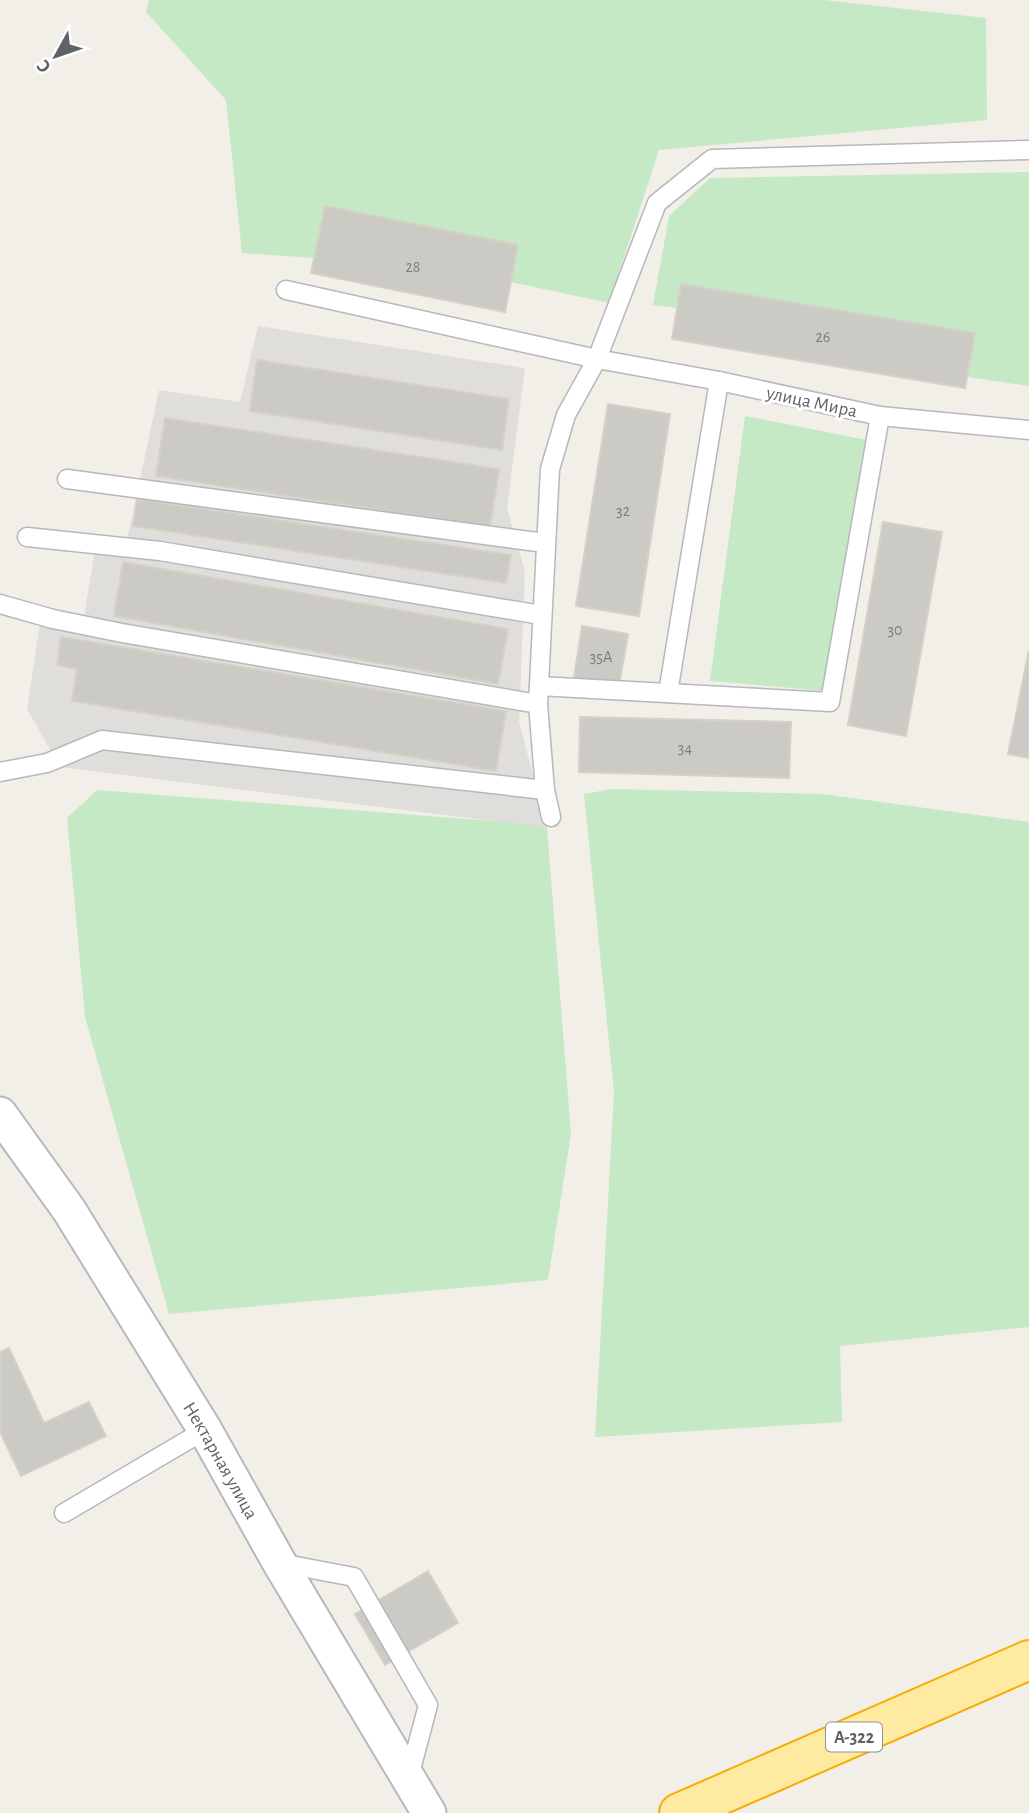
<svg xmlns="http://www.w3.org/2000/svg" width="1029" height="1813" font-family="'Alegreya Sans',sans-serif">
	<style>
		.industrial { fill: #e0deda }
		.green { fill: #c5e8c5 }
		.building { fill: #cccac5; stroke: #d6d1c6; stroke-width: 2 }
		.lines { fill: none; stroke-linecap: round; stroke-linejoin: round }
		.service-casing { stroke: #b5b8bc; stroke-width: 21 }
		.minor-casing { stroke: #b5b8bc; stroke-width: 37 }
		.trunk-casing { stroke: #f9ab00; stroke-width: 42 }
		.service { stroke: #fff; stroke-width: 18 }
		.minor { stroke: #fff; stroke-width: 33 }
		.trunk { stroke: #feeaa1; stroke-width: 38 }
		.labels { text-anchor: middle; stroke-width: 6; stroke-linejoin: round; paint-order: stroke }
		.number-label { font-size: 16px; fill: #7a7d7f }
		.shield { fill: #fff; stroke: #8f9295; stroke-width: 2 }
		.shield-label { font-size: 18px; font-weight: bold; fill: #5f6368 }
		.street-label { font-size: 19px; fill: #5f6368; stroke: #fff }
	</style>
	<rect width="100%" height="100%" fill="#f1efe8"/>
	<polygon class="industrial" points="258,326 525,368 507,508 525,571 519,722 547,828 60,767 27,709 42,610 84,617 95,550 128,536 159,390 240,402"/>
	<g class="green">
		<polygon points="149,0 824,0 986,18 987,120 659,150 609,303 511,282 325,206 314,258 242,253 226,100 146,12"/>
		<polygon points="1029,172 1029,386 967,377 974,333 682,284 677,308 653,305 669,216 710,178"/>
		<polygon points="745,416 872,441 828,691 710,681"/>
		<polygon points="612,789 822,794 1029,822 1029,1327 840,1346 842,1422 595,1437 614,1092 584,794"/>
		<polygon points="97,790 529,824 547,828 571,1134 548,1280 169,1314 85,1017 67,818"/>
	</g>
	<g class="building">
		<polygon points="325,206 518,245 505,312 311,273"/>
		<polygon points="681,284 975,333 965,388 672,339"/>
		<polygon points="257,360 509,399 502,450 250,411"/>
		<polygon points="608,404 670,414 639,616 576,606"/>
		<polygon points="165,418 499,469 490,527 156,476"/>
		<polygon points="137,499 511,555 506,583 133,526"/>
		<polygon points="883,522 942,532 906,736 848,725"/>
		<polygon points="123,562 508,629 498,684 114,616"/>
		<polygon points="582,626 628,634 619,685 574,678"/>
		<polygon points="61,637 506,711 496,771 72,701 77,669 57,665"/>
		<polygon points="1029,650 1029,758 1008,754"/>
		<polygon points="580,717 791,722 789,778 579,772"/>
		<polygon points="9,1348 44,1423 89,1402 106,1436 21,1476 0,1432 0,1352"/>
		<polygon points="428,1571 458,1623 385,1665 355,1614"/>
	</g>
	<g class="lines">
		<defs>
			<g id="service">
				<polyline points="286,290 597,359 719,381 880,416 1029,430"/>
				<polyline points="67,479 545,543"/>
				<polyline points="27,537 160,551 541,615"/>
				<polyline points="0,604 53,619 122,633 538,704"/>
				<polyline points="539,686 830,702 880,416"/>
				<polyline points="668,693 719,381"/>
				<polyline points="0,772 47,763 102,740 545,790"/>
				<polyline points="551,817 545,790 538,704 550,469 566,415 597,359 657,203 712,159 1029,150"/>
				<polyline points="64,1513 205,1430"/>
				<polyline points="280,1563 354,1577 428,1705 409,1777"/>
			</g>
			<g id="minor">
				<path id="s1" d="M0,1114L69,1210L205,1430L279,1562L429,1813"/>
			</g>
			<polyline id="trunk" points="679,1813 1029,1660"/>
		</defs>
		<use href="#service" class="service-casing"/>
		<use href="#minor" class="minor-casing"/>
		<use href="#trunk" class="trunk-casing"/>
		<use href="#service" class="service"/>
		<use href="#minor" class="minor"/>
		<use href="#trunk" class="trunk"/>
	</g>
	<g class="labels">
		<g class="number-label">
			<text x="413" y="272">28</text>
			<text x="823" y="342">26</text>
			<text x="623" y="516">32</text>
			<text x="895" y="635">30</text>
			<text x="601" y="662">35А</text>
			<text x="685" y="753">34</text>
		</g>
		<rect class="shield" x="826" y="1722.5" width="56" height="29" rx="5"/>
		<g class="shield-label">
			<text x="854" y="1743">А-322</text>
		</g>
		<g class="street-label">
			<text transform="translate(812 401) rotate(12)" y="7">улица Мира</text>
			<text dy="7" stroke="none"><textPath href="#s1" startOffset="411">Нектарная улица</textPath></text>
		</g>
	</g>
	<g transform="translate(56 56) rotate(230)" stroke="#ffffff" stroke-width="5" paint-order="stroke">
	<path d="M0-5L12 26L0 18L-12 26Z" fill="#5f6368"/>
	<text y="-10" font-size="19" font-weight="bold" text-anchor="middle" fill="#5f6368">С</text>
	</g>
</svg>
